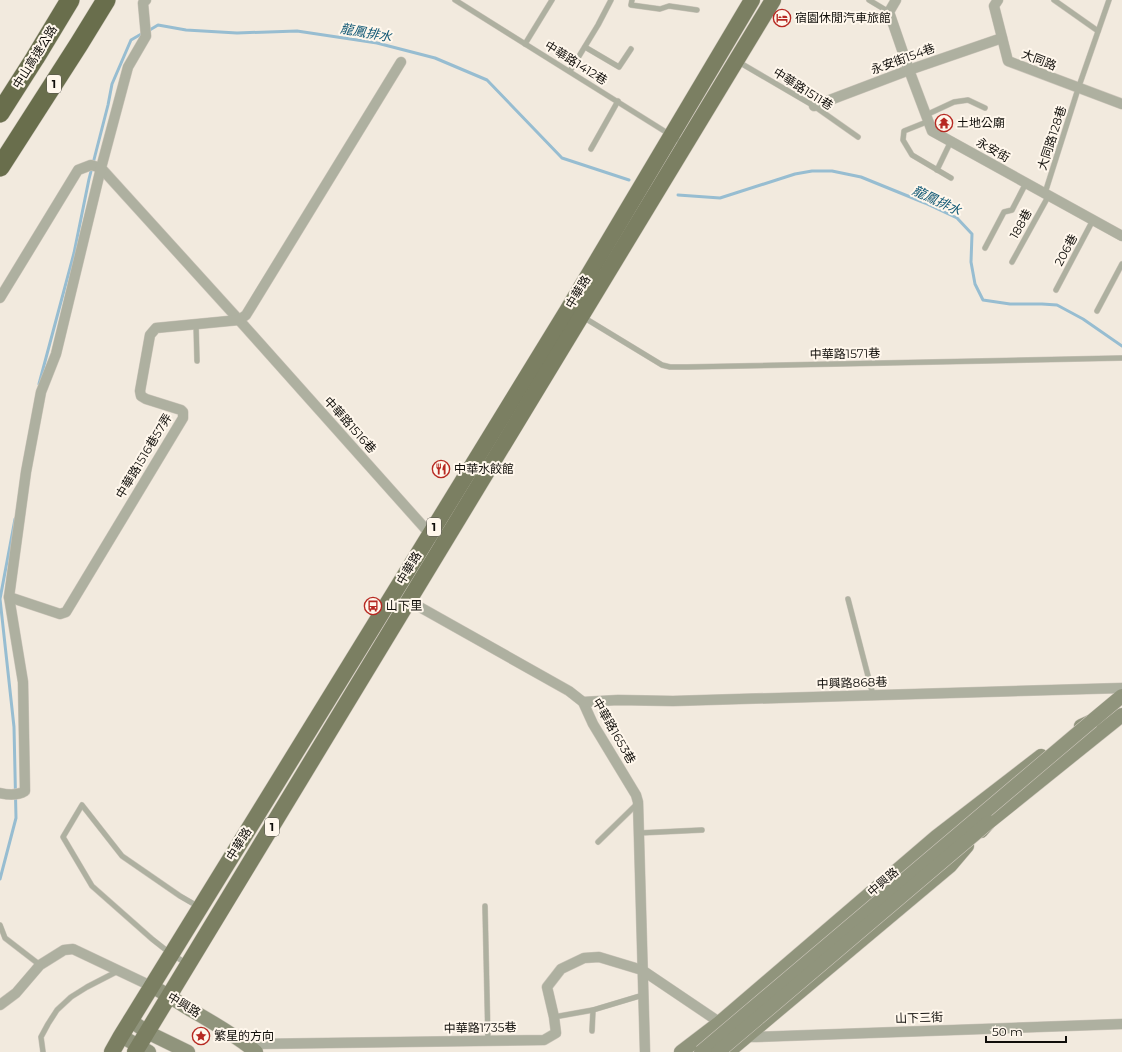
<svg xmlns="http://www.w3.org/2000/svg" width="1122" height="1052" font-family="Montserrat,'Noto Sans TC',sans-serif">
	<style>
		.lines { fill: none; stroke-linecap: round; stroke-linejoin: round }
		.stream { stroke: #97bdd1; stroke-width: 3 }
		.lane-casing { stroke: #cec7bc; stroke-width: 6 }
		.street-casing { stroke: #cec7bc; stroke-width: 11 }
		.secondary-casing { stroke: #cec7bc; stroke-width: 15 }
		.primary-casing { stroke: #cec7bc; stroke-width: 17 }
		.highway-casing { stroke: #cec7bc; stroke-width: 20 }
		.lane { stroke: #aeb0a0; stroke-width: 5 }
		.street { stroke: #aeb0a0; stroke-width: 10 }
		.secondary { stroke: #90947c; stroke-width: 14 }
		.primary { stroke: #7b7f62; stroke-width: 16 }
		.highway { stroke: #696e4c; stroke-width: 19 }
		.secondary-bridge-casing { stroke: #cec7bc; stroke-width: 15; stroke-linecap: butt }
		.secondary-bridge { stroke: #90947c; stroke-width: 14 }
		.labels { text-anchor: middle; stroke-width: 4; stroke-linejoin: round; paint-order: stroke }
		.shield { fill: #fff7ec; stroke: #58544e; stroke-width: 1 }
		.shield-label { font-size: 11px; font-weight: bold; fill: #100e0a }
		.poi-label { font-size: 12px; fill: #100e0a; stroke: #fff7ec; text-anchor: start }
		.street-label { font-size: 12px; fill: #100e0a; stroke: #fff7ec }
		.water-label { font-size: 13px; font-style: italic; fill: #0f5774; stroke: #fff7ec }
	</style>
	<rect width="100%" height="100%" fill="#f2eade"/>
	<g class="lines">
		<g class="stream">
			<polyline points="148,31 158,25 186,30 237,33 297,31 377,43 435,58 487,80 562,158 629,180"/>
			<polyline points="678,195 720,198 795,174 812,171 832,171 861,177 925,203 957,218 972,234 971,262 975,284 983,300 1010,304 1042,304 1057,305 1083,319 1122,346"/>
			<polyline points="39,384 74,253 89,179 108,105 112,84 131,40 143,33"/>
			<polyline points="0,879 16,818 14,727 0,599 15,519"/>
		</g>
		<defs>
			<g id="lane">
				<polyline points="455,0 685,144"/>
				<polyline points="632,0 631,5 660,9 669,6 697,10"/>
				<polyline points="869,0 889,12"/>
				<polyline points="1054,0 1098,31"/>
				<polyline points="525,44 552,0"/>
				<polyline points="585,47 619,67 631,49"/>
				<polyline points="737,61 814,106 858,137"/>
				<polyline points="570,71 598,25 611,0"/>
				<polyline points="926,115 954,102 968,100 985,108"/>
				<polyline points="929,121 904,131 903,140 912,155 951,178"/>
				<polyline points="591,149 618,101"/>
				<polyline points="937,170 951,141"/>
				<polyline points="1045,193 1078,89 1109,0"/>
				<polyline points="985,248 1004,212 1012,210 1026,183"/>
				<polyline points="1012,262 1049,195"/>
				<polyline points="1056,290 1093,220"/>
				<polyline points="1097,311 1122,264"/>
				<polyline points="583,317 662,365 670,367 687,367 1122,358"/>
				<polyline points="196,324 197,361"/>
				<polyline points="848,599 873,695"/>
				<polyline points="639,833 702,830"/>
				<polyline points="598,842 638,803"/>
				<polyline points="485,906 488,1041"/>
				<polyline points="0,925 5,938 40,965"/>
				<polyline points="186,963 171,954 152,939 92,886 63,837 82,805 122,856 180,896 199,907"/>
				<polyline points="554,1017 593,1010 643,995"/>
				<polyline points="592,1031 593,1010"/>
				<polyline points="43,1052 41,1037 48,1024 57,1010 71,997 87,987 118,971"/>
			</g>
			<g id="street">
				<polyline points="896,0 889,12 909,70 932,131 1122,236"/>
				<polyline points="998,0 994,6 1008,61 1122,104"/>
				<polyline points="814,106 909,70 1002,38"/>
				<polyline points="0,298 78,170 91,165 101,168 239,320 430,534 434,537"/>
				<polyline points="239,320 246,315 401,62"/>
				<polyline points="9,597 60,614 66,612 183,418 183,412 181,410 146,399 141,396 140,391 150,335 156,328 239,320"/>
				<polyline points="409,601 569,691 583,702 593,724 636,795 638,802 645,1052"/>
				<polyline points="583,702 618,700 673,701 1122,688"/>
				<path d="M0,793C8,795 17,796 25,791L23,682L9,597L26,472L41,392L56,354L101,168L128,67L146,36L143,3L146,0"/>
				<polyline points="0,1005 16,993 40,965 64,950 73,949 151,986"/>
				<polyline points="744,1036 748,1037 756,1037 1122,1024"/>
				<polyline points="246,1044 544,1040 556,1033 554,1017 547,987 561,969 584,958 599,957 642,970 725,1026"/>
			</g>
			<g id="secondary">
				<polyline points="1081,726 1092,721 1122,696"/>
				<polyline points="981,831 989,822 1122,715"/>
				<path d="M151,986C165,993 178,1002 191,1010C214,1023 236,1036 256,1052"/>
				<polyline points="130,1020 147,1032 188,1052"/>
				<polyline points="121,1036 149,1052"/>
				<polyline points="681,1052 719,1023 936,837 1041,756"/>
				<polyline points="728,1052 950,866 967,846"/>
			</g>
			<g id="primary">
				<polyline points="112,1052 121,1036 394,593 567,311 752,0"/>
				<polyline points="135,1052 773,0"/>
			</g>
			<g id="highway">
				<polyline points="0,113 35,58 70,0"/>
				<polyline points="0,167 79,44 106,0"/>
			</g>
		</defs>
		<use href="#lane" class="lane-casing"/>
		<use href="#street" class="street-casing"/>
		<use href="#secondary" class="secondary-casing"/>
		<use href="#primary" class="primary-casing"/>
		<use href="#highway" class="highway-casing"/>
		<use href="#lane" class="lane"/>
		<use href="#street" class="street"/>
		<use href="#secondary" class="secondary"/>
		<use href="#primary" class="primary"/>
		<use href="#highway" class="highway"/>
		<defs>
			<g id="secondary-bridge">
				<polyline points="701,1052 1092,721"/>
				<polyline points="718,1052 989,822"/>
			</g>
		</defs>
		<use href="#secondary-bridge" class="secondary-bridge-casing"/>
		<use href="#secondary-bridge" class="secondary-bridge"/>
	</g>
	<defs>
		<symbol id="hotel-ring" viewBox="-11 -11 22 22"><circle r="9.5" fill="#fff7ec" stroke="#b72922" stroke-width="1.5"/><path d="M-6-4.5h1.5V1H6V5H4.5V3h-9V5H-6ZM-4 0a1.8 1.8 0 1 1 3.6 0ZM.5 0V-2.5h3Q6-2.5 6 0Z" fill="#b72922"/></symbol>
		<symbol id="temple-ring" viewBox="-11 -11 22 22"><circle r="9.5" fill="#fff7ec" stroke="#b72922" stroke-width="1.5"/><path d="M0-6L5-2H3V0L6.5 2.5H4V6H1.5V3h-3V6H-4V2.5H-6.5L-3 0V-2H-5Z" fill="#b72922"/></symbol>
		<symbol id="restaurant-ring" viewBox="-11 -11 22 22"><circle r="9.5" fill="#fff7ec" stroke="#b72922" stroke-width="1.5"/><path d="M-5-6h1v4h1v-4h1v4h1v-4h1v5L-1.5 .5V6h-2V.5L-5-1ZM5-6V6H3V1.5H1.5Q1.5-4 5-6Z" fill="#b72922"/></symbol>
		<symbol id="bus-ring" viewBox="-11 -11 22 22"><circle r="9.5" fill="#fff7ec" stroke="#b72922" stroke-width="1.5"/><path d="M-5-6H5V4H4V6H2V4H-2V6H-4V4H-5ZM-3.5-4V0h7V-4ZM-3.5 1.2v1.5H-2V1.2ZM2 1.2v1.5H3.5V1.2Z" fill="#b72922"/></symbol>
		<symbol id="sight-ring" viewBox="-11 -11 22 22"><circle r="9.5" fill="#fff7ec" stroke="#b72922" stroke-width="1.5"/><path d="M0-6L1.8-2.2L6-1.7L2.9 1.2L3.7 5.4L0 3.3L-3.7 5.4L-2.9 1.2L-6-1.7L-1.8-2.2Z" fill="#b72922"/></symbol>
	</defs>
	<g fill-rule="evenodd">
		<use href="#hotel-ring" x="772" y="8" width="20" height="20"/>
		<use href="#temple-ring" x="934" y="113" width="20" height="20"/>
		<use href="#restaurant-ring" x="431" y="459" width="20" height="20"/>
		<use href="#bus-ring" x="363" y="596" width="20" height="20"/>
		<use href="#sight-ring" x="191" y="1026" width="20" height="20"/>
	</g>
	<g class="labels">
		<g class="shield">
			<rect x="47" y="75" width="14" height="18" rx="3"/>
			<rect x="427" y="518" width="14" height="18" rx="3"/>
			<rect x="265" y="818" width="14" height="18" rx="3"/>
		</g>
		<g class="shield-label">
			<text x="54" y="88">1</text>
			<text x="434" y="531">1</text>
			<text x="272" y="831">1</text>
		</g>
		<g class="poi-label">
			<text x="795" y="22">宿園休閒汽車旅館</text>
			<text x="957" y="127">土地公廟</text>
			<text x="454" y="473">中華水餃館</text>
			<text x="386" y="610">山下里</text>
			<text x="214" y="1040">繁星的方向</text>
		</g>
		<g class="street-label">
			<text transform="translate(35 57) rotate(-58)" y="4">中山高速公路</text>
			<text transform="translate(903 59) rotate(-20)" y="4">永安街154巷</text>
			<text transform="translate(1039 60) rotate(21)" y="4">大同路</text>
			<text transform="translate(576 63) rotate(32)" y="4">中華路1412巷</text>
			<text transform="translate(803 89) rotate(32)" y="4">中華路1511巷</text>
			<text transform="translate(1052 138) rotate(-72)" y="4">大同路128巷</text>
			<text transform="translate(993 150) rotate(29)" y="4">永安街</text>
			<text transform="translate(1021 224) rotate(-61)" y="4">188巷</text>
			<text transform="translate(1066 250) rotate(-62)" y="4">206巷</text>
			<text transform="translate(578 292) rotate(-59)" y="4">中華路</text>
			<text transform="translate(845 354) rotate(-1)" y="4">中華路1571巷</text>
			<text transform="translate(350 425) rotate(48)" y="4">中華路1516巷</text>
			<text transform="translate(144 456) rotate(-59)" y="4">中華路1516巷57弄</text>
			<text transform="translate(409 568) rotate(-59)" y="4">中華路</text>
			<text transform="translate(852 683) rotate(-2)" y="4">中興路868巷</text>
			<text transform="translate(614 731) rotate(60)" y="4">中華路1653巷</text>
			<text transform="translate(239 844) rotate(-58)" y="4">中華路</text>
			<text transform="translate(883 882) rotate(-41)" y="4">中興路</text>
			<text transform="translate(184 1005) rotate(31)" y="4">中興路</text>
			<text transform="translate(919 1018) rotate(-2)" y="4">山下三街</text>
			<text transform="translate(480 1028) rotate(-1)" y="4">中華路1735巷</text>
		</g>
		<g class="water-label">
			<text transform="translate(366 32) rotate(10)" y="5">龍鳳排水</text>
			<text transform="translate(937 200) rotate(25)" y="5">龍鳳排水</text>
		</g>
	</g>
	<path d="M986 1036v6h80v-6" fill="none" stroke="#100e0a" stroke-width="2"/>
	<text x="992" y="1036" font-size="12" fill="#100e0a" stroke="#fff7ec" stroke-width="3" paint-order="stroke">50 m</text>
</svg>
